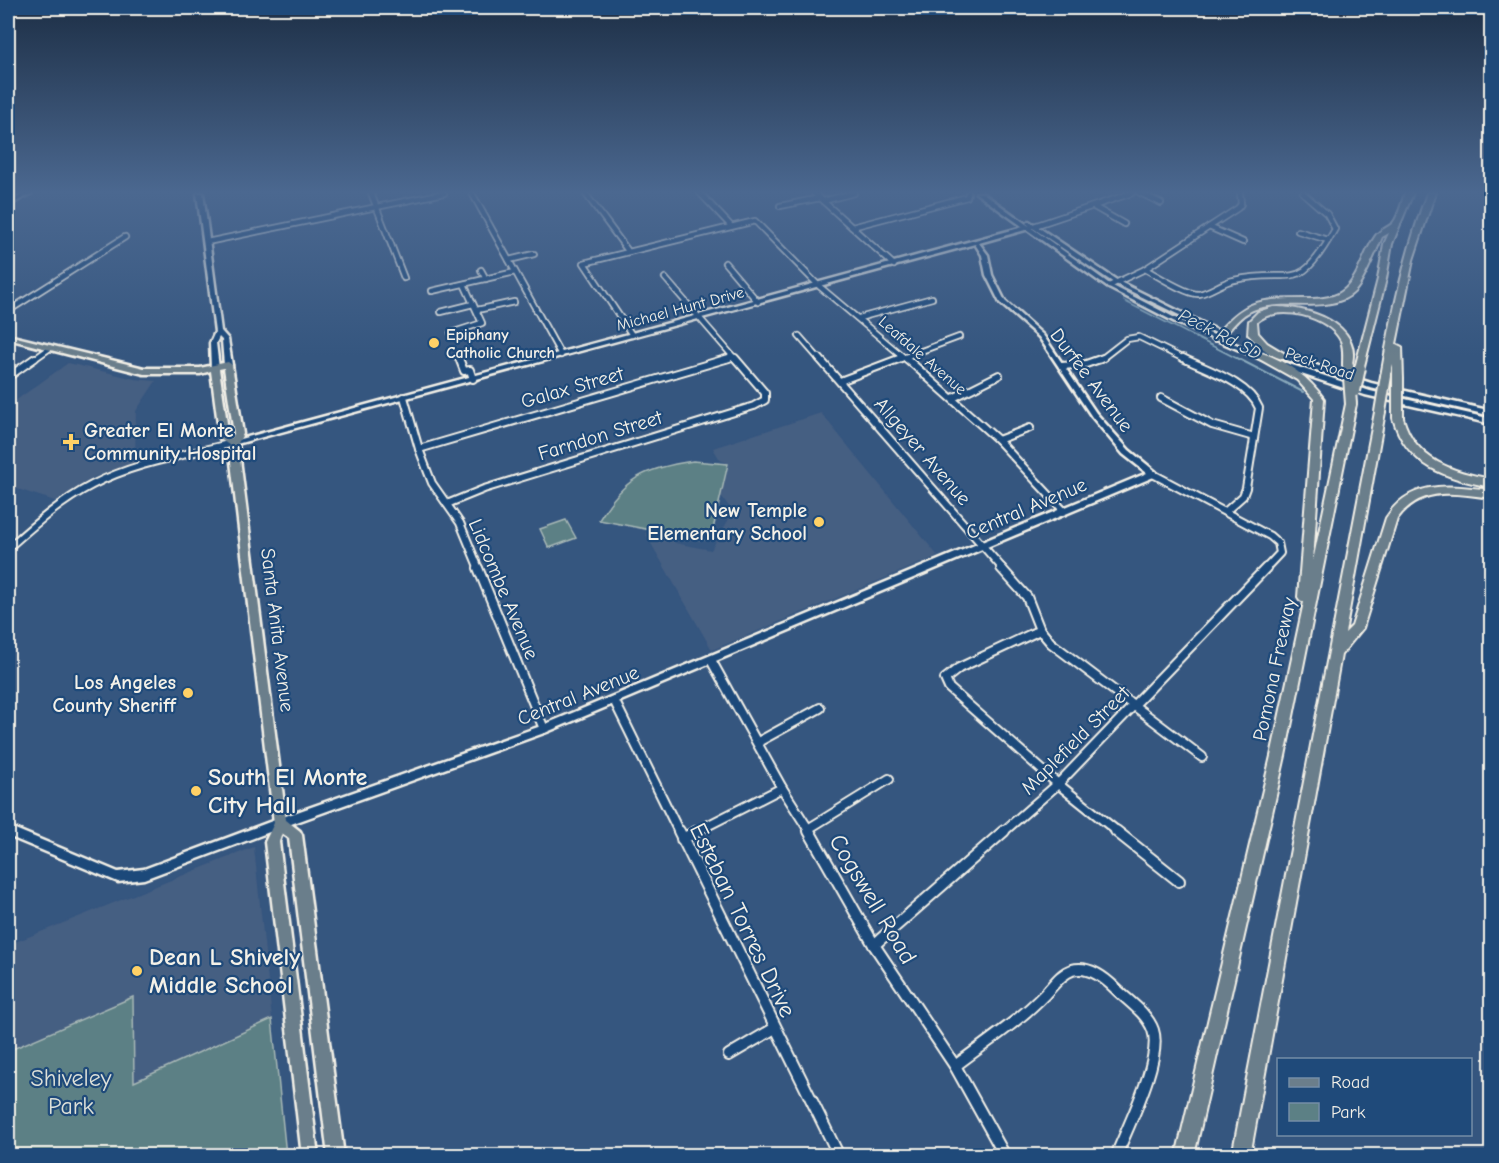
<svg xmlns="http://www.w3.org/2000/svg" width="1499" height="1163" font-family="'Comic Neue',sans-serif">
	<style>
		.built { fill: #455e82 }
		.green { fill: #5c8085; stroke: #a8b8b6; stroke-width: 1.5 }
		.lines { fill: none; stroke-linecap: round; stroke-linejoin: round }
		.stream-far1 { stroke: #8babbd; stroke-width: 1.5 }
		.stream { stroke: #8babbd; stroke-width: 2 }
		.minor-far3-casing { stroke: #f4f1e8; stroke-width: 8 }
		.minor-far2-casing { stroke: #f4f1e8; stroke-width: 10 }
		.minor-far1-casing { stroke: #f4f1e8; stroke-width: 12 }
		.minor-casing { stroke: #f4f1e8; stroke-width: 14 }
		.tertiary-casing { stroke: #f4f1e8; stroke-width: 5 }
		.secondary-casing { stroke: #f4f1e8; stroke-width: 5 }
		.primary-casing { stroke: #f4f1e8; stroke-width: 5 }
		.motorway-casing { stroke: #f4f1e8; stroke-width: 4 }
		.minor-far3 { stroke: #1f4a7a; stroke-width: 4.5 }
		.minor-far2 { stroke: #1f4a7a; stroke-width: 6 }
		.minor-far1 { stroke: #1f4a7a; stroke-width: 8 }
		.minor { stroke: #1f4a7a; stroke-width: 10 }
		.tertiary { fill: #1f4a7a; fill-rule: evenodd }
		.secondary { fill: #1f4a7a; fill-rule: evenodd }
		.primary { fill: #6b7e8b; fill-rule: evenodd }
		.motorway { fill: #6b7e8b; fill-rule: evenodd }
		.motorway-bridge-casing { stroke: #f4f1e8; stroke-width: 14; stroke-linecap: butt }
		.motorway-bridge { stroke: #6b7e8b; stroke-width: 10 }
		.poi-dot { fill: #ffd166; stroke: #1f4a7a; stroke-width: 2 }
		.labels { text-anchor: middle; stroke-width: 4.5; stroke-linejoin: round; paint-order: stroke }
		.far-street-label { font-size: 16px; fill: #f4f1e8; stroke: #1f4a7a }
		.far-poi-label { font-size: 16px; font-weight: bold; fill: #f4f1e8; stroke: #1f4a7a; text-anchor: start }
		.far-water-label { font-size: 18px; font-style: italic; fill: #dae0dd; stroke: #1f4a7a }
		.street-label { font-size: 20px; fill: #f4f1e8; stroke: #1f4a7a }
		.poi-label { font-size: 20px; font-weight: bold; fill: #f4f1e8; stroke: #1f4a7a; text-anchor: end }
		.near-poi-label { font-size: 24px; font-weight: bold; fill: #f4f1e8; stroke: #1f4a7a; text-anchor: start }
		.near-street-label { font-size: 24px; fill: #f4f1e8; stroke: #1f4a7a }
		.near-park-label { font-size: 24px; fill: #dde0d9; stroke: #1f4a7a }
	</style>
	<rect width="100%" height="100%" fill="#35567f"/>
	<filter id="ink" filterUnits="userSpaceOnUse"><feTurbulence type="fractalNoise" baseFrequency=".0167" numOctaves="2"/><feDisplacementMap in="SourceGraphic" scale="12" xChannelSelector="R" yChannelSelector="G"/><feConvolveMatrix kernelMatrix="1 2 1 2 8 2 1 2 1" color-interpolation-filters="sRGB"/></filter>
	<g filter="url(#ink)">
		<g class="built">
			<polygon points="68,363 135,379 156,381 136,411 135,463 94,477 55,501 8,486 8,406"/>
			<polygon points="821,413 938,556 712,650 645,533 678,536 675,543 711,550 733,512 721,496 729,464 720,460 713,448"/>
			<polygon points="254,847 272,1019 134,1082 133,998 8,1051 8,945"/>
		</g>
		<g class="green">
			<path d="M693,461L728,464L711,538L702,540L599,520C624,478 645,468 693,461Z"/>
			<polygon points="566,520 576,538 549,548 540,529"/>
			<polygon points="133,997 134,1082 272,1019 286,1155 8,1155 8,1051"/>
		</g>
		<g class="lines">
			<polyline class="stream-far1" points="1124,301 1240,360"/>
			<polyline class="stream" points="1237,358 1303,392"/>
			<defs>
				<g id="minor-far3">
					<polyline points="371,193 404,278"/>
					<polyline points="472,193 561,355"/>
					<polyline points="585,193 628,251"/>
					<polyline points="700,193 731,226"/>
					<polyline points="814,193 894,265"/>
					<polyline points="1140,193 1161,203"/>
					<polyline points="823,201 854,193"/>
					<polyline points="780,206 820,198"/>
					<polyline points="1094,207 1124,224"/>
					<polyline points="1034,226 1132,193"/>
					<polyline points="852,227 967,197 968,193"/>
					<polyline points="1209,227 1243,242"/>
					<polyline points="1298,231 1328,240"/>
					<polyline points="207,242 444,193"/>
					<polyline points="509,260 534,254"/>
					<polyline points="725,263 758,302"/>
					<path d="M1145,269C1157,275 1187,295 1199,294C1211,292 1222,282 1234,280C1295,267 1297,297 1335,229L1327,214L1303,193"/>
					<polyline points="481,270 486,279"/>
					<polyline points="665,278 736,360"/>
					<polyline points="1109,286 1145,269 1238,208 1241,204 1240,193"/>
					<polyline points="432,291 515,272"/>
					<polyline points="477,310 514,302"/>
					<polyline points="8,311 125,237"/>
					<polyline points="441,312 473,304"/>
					<polyline points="859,318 932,298"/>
					<polyline points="451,333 482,323 464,284"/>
					<polyline points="632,335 584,263 755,221 819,286 907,360"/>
					<polyline points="799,336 820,360"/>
					<polyline points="458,356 460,360"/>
					<polyline points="33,360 50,348"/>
					<polyline points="724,360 734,357"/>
					<polyline points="897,360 959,337"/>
					<polyline points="1100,360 1127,339 1139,337 1186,360"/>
				</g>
				<g id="minor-far2">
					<polyline points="459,358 464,371 470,370 473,379"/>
					<polyline points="819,358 1003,569"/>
					<polyline points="906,358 998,440 1064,511"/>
					<path d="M1183,358C1207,370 1248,382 1259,408L1246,488L1243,496L1225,512"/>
					<polyline points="1062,366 1086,364 1103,358"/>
					<polyline points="8,377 35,358"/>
					<polyline points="840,381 901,358"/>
					<polyline points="404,397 419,449 432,483 460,523 479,569"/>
					<polyline points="953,398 999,375"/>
					<polyline points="1161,398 1212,425 1254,437"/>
					<polyline points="998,440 1030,428"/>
					<polyline points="419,449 729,358"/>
					<polyline points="1153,474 1270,536 1278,543 1280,553 1265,569"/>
					<polyline points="447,504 484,489 754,406 765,400 765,393 735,358"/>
					<path d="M8,548C34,525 61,501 92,485C136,462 186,455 233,443"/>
				</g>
				<g id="minor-far1">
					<polyline points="478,568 544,729"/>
					<polyline points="1001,568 1027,597 1040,630 1051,643 1202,757"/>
					<polyline points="1040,630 959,668 945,679 949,688 1058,784 1118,832"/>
					<polyline points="711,660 782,788 810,832"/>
					<polyline points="614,700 679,832"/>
					<polyline points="758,742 820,708"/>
					<polyline points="808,829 889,779"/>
					<polyline points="695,832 782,788"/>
					<polyline points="1003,832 1058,784 1266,568"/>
				</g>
				<g id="minor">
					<polyline points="679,831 839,1156"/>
					<polyline points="809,831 874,945 955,1066 1005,1156"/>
					<polyline points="1116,831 1179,881"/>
					<polyline points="682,839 698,831"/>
					<polyline points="874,945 1004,831"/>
					<polyline points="729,1055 775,1028"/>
					<path d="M955,1066C985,1043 1018,1022 1045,994C1053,986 1060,974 1072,970C1089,965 1105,978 1116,989C1128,1001 1147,1013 1153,1030C1163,1058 1127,1128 1116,1156"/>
				</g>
				<g id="tertiary">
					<polygon points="25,193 32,193 8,206 8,203"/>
					<polygon points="1034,224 1037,226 1036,227 979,243 988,255 992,275 1005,301 1043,335 1096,413 1129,450 1156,472 1157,474 1156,476 547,732 280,828 144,879 118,882 8,836 8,826 118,872 144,869 280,818 541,726 1147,473 1123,454 1092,417 1039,337 1000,303 986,275 982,255 975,244 233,445 229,443 233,441"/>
				</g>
				<g id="secondary">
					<polygon points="197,193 203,193 221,331 228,339 232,365 228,367 224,365 222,340 219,337 216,343 219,368 215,370 211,368 210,343 215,332"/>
					<polygon points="976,193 983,193 1111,285 1183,322 1271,359 1269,361 1265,361 1179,324 1107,287"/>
					<polygon points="1029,221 1118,281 1225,334 1222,336 1220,335 1114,283 1027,224 1026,223"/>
					<polygon points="1251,344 1371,383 1492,411 1492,416 1366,387 1249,347 1248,346"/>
					<polygon points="1280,363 1286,363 1370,391 1492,419 1492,424 1365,395 1280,367"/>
				</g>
				<path id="primary" d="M8,335L144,368H200L228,362L232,365L243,434L238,443L286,820L300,831L302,835L344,1156H328L289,838L282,833L279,842L318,1156H302L265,842L274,823L229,445L220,439L211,371L200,374H144L8,339ZM224,368L234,434L231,438L229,437L219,369Z"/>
				<g id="motorway">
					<path d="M1405,193H1413L1392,244L1386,279L1363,370H1357L1355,368L1378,279L1384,244L1389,233L1382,237C1377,249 1363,283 1355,291C1330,317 1279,295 1249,312C1237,318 1229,331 1220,341H1214V337C1243,301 1257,299 1302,299C1314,299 1327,299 1338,294C1358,284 1362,255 1375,237C1379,230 1388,228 1393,223C1399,216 1402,201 1405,193Z"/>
					<path d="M1427,193H1435L1413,260L1396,344L1402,347L1403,379L1398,382L1393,379V364L1389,378H1383L1381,376C1392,314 1405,253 1427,193Z"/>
					<path d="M1273,307C1305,306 1365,323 1351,367L1348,368L1343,365C1343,357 1344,348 1341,341C1329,316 1278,303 1257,322L1258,333L1267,343L1287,355V359C1273,360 1257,344 1248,334L1249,321L1258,312Z"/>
					<path d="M1259,352C1285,360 1309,377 1324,399L1313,561L1346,404L1351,401L1356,404L1285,756L1194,1156H1176L1271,756L1304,602L1300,600L1298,597L1314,399L1297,380L1256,357L1254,355Z"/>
					<path d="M1380,409L1385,412L1345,633L1352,626L1386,518C1411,478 1451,486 1492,490V498C1455,494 1422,485 1397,519L1363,628L1341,655L1250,1156H1232L1375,412Z"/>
					<path d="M1398,415L1403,418C1415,460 1452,472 1492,479V487C1447,479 1406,466 1393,418Z"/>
				</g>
			</defs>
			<use href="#minor-far3" class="minor-far3-casing"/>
			<use href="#minor-far2" class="minor-far2-casing"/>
			<use href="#minor-far1" class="minor-far1-casing"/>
			<use href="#minor" class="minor-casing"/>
			<use href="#tertiary" class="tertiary-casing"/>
			<use href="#secondary" class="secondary-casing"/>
			<use href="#primary" class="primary-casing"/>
			<use href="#motorway" class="motorway-casing"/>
			<use href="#minor-far3" class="minor-far3"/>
			<use href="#minor-far2" class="minor-far2"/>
			<use href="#minor-far1" class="minor-far1"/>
			<use href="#minor" class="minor"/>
			<use href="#tertiary" class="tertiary"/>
			<use href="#secondary" class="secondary"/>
			<use href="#primary" class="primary"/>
			<use href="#motorway" class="motorway"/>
			<defs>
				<g id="motorway-bridge">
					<polyline points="1348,365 1351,404"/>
					<polyline points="1398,379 1398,418"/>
					<polyline points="1355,391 1360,368"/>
					<polyline points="1380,412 1386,376"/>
				</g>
			</defs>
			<use href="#motorway-bridge" class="motorway-bridge-casing"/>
			<use href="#motorway-bridge" class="motorway-bridge"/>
		</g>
	</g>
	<linearGradient id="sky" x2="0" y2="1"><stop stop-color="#1d2f46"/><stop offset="0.54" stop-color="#4b6890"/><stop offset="1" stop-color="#4b6890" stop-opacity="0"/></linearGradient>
	<rect width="1499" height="356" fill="url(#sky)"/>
	<g class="poi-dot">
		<circle cx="434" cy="343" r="6"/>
		<path d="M68 433h6v6h6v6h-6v6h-6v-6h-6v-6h6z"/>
		<circle cx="819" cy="522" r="6"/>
		<circle cx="188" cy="693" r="6"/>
		<circle cx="196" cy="791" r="6"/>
		<circle cx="137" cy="971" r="6"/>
	</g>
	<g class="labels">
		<g class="far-street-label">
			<text transform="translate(680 308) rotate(-15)" y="6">Michael Hunt Drive</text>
			<text transform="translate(923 355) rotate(41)" y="6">Leafdale Avenue</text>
			<text transform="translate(1320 363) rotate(19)" y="6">Peck Road</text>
		</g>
		<g class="far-poi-label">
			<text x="446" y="340">Epiphany<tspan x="446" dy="18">Catholic Church</tspan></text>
		</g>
		<g class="far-water-label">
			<text transform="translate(1220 334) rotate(27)" y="6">Peck Rd SD</text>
		</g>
		<g class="street-label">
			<text transform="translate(1092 380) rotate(53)" y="7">Durfee Avenue</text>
			<text transform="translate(572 387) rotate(-16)" y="7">Galax Street</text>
			<text transform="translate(600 435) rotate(-17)" y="7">Farndon Street</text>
			<text transform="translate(923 451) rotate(49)" y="7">Allgeyer Avenue</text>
			<text transform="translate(1026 508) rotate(-23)" y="7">Central Avenue</text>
			<text transform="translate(504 589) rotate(67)" y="7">Lidcombe Avenue</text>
			<text transform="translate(278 630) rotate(83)" y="7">Santa Anita Avenue</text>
			<text transform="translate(1274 669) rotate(-78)" y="7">Pomona Freeway</text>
			<text transform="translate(578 695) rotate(-22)" y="7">Central Avenue</text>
			<text transform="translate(1075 740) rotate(-45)" y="7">Maplefield Street</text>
		</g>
		<g class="poi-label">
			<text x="84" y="437" text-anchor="start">Greater El Monte<tspan x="84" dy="23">Community Hospital</tspan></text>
			<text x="807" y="517">New Temple<tspan x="807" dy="23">Elementary School</tspan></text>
			<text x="176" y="689">Los Angeles<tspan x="176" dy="23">County Sheriff</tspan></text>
		</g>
		<g class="near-poi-label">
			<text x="208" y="785">South El Monte<tspan x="208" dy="28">City Hall</tspan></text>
			<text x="149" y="965">Dean L Shively<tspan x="149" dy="28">Middle School</tspan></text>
		</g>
		<g class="near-street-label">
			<text transform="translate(873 899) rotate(59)" y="8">Cogswell Road</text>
			<text transform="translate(743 920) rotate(64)" y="8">Esteban Torres Drive</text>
		</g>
		<g class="near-park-label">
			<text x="71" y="1086">Shiveley<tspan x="71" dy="28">Park</tspan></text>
		</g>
	</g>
	<rect width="1499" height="1163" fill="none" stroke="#1f4a7a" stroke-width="30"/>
	<rect x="15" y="15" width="1469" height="1133" fill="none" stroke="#f4f1e8" stroke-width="2" filter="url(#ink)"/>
	<rect x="1277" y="1058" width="195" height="78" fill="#1f4a7a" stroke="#748da6" stroke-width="1.5"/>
	<rect x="1289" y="1078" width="30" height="9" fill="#6b7e8b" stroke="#748da6" stroke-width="1.5"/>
	<text x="1331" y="1088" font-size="18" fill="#f4f1e8">Road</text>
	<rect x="1289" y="1103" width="30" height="18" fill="#5c8085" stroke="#748da6" stroke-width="1.5"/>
	<text x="1331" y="1118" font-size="18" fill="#f4f1e8">Park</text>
</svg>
